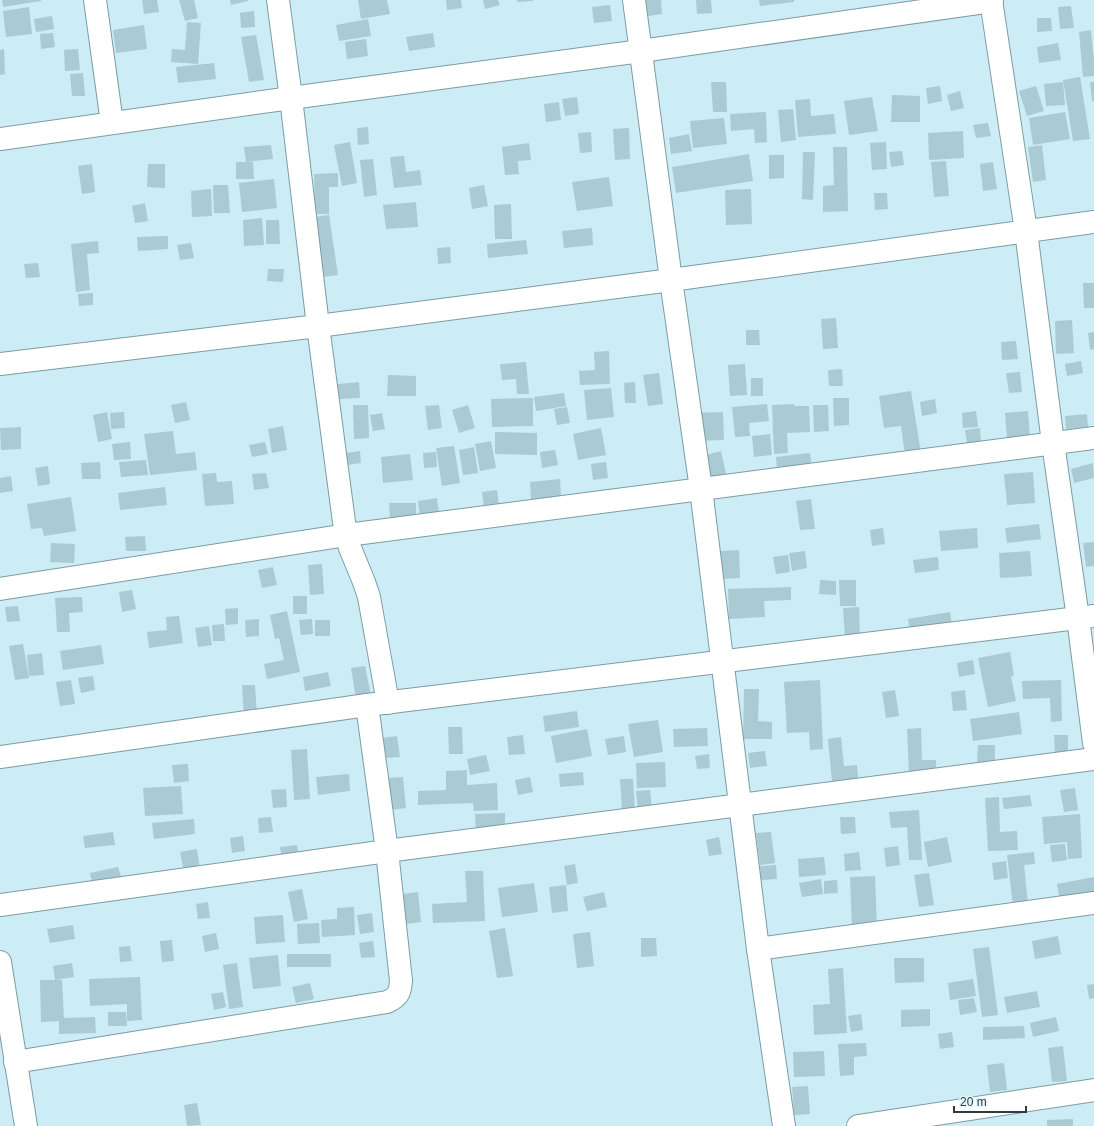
<svg xmlns="http://www.w3.org/2000/svg" width="1094" height="1126" font-family="Helvetica,sans-serif">
	<style>
		.building { fill: #aacbd3 }
		.lines { fill: none; stroke-linecap: round; stroke-linejoin: round }
		.minor-casing { stroke: #7c9ca4; stroke-width: 24 }
		.minor { stroke: #fff; stroke-width: 22 }
	</style>
	<rect width="100%" height="100%" fill="#ccedf5"/>
	<g class="building">
		<polygon points="2,0 41,0 41,1 3,7"/>
		<polygon points="142,0 157,0 159,12 144,14"/>
		<polygon points="179,0 194,0 198,18 185,21"/>
		<polygon points="230,0 248,0 248,1 231,5"/>
		<polygon points="358,0 387,0 390,14 361,19"/>
		<polygon points="446,0 461,0 462,8 447,10"/>
		<polygon points="483,0 498,0 500,5 485,9"/>
		<polygon points="517,0 533,0 533,1 517,2"/>
		<polygon points="646,0 661,0 662,14 648,16"/>
		<polygon points="696,0 711,0 712,13 697,14"/>
		<polygon points="759,0 794,0 794,2 760,6"/>
		<polygon points="610,5 612,21 594,23 592,7"/>
		<polygon points="1071,6 1074,28 1060,29 1058,7"/>
		<polygon points="29,7 32,34 6,37 3,11"/>
		<polygon points="254,11 255,27 241,28 240,13"/>
		<polygon points="52,16 54,29 36,32 34,19"/>
		<polygon points="1037,18 1051,18 1052,31 1037,32"/>
		<polygon points="368,19 371,36 339,41 336,25"/>
		<polygon points="187,22 201,23 198,64 171,62 172,49 185,50"/>
		<polygon points="144,25 147,49 116,53 113,30"/>
		<polygon points="1091,30 1094,61 1094,76 1083,77 1079,32"/>
		<polygon points="53,33 55,47 41,49 40,34"/>
		<polygon points="433,33 435,47 409,51 406,37"/>
		<polygon points="256,35 264,80 249,82 241,37"/>
		<polygon points="366,39 368,56 347,59 345,42"/>
		<polygon points="1058,43 1061,60 1039,63 1037,47"/>
		<polygon points="4,49 5,74 0,75 0,50"/>
		<polygon points="78,49 80,70 65,71 64,50"/>
		<polygon points="214,63 216,79 178,83 176,67"/>
		<polygon points="83,73 85,96 72,96 70,74"/>
		<polygon points="1080,77 1090,139 1073,141 1063,80"/>
		<polygon points="711,82 726,82 727,112 713,112"/>
		<polygon points="1063,82 1065,105 1046,106 1044,84"/>
		<polygon points="1090,82 1094,82 1094,101 1092,101"/>
		<polygon points="940,86 942,101 928,104 926,88"/>
		<polygon points="1036,86 1044,111 1027,116 1019,91"/>
		<polygon points="960,91 964,108 951,111 947,95"/>
		<polygon points="892,95 920,96 920,122 891,122"/>
		<polygon points="577,97 579,114 565,116 562,99"/>
		<polygon points="872,97 878,131 849,135 844,101"/>
		<polygon points="810,99 811,116 834,114 836,134 798,137 795,100"/>
		<polygon points="559,102 561,120 546,122 544,104"/>
		<polygon points="793,109 796,140 781,142 778,110"/>
		<polygon points="766,112 767,142 755,143 754,129 731,131 730,114"/>
		<polygon points="1065,112 1070,139 1033,145 1029,118"/>
		<polygon points="724,118 727,144 693,148 690,121"/>
		<polygon points="988,123 991,136 976,138 973,125"/>
		<polygon points="368,127 369,144 358,145 357,128"/>
		<polygon points="629,128 630,159 615,160 613,129"/>
		<polygon points="963,131 964,158 929,160 928,133"/>
		<polygon points="591,132 592,152 580,153 578,133"/>
		<polygon points="689,134 692,151 671,154 669,138"/>
		<polygon points="350,142 357,183 342,186 334,145"/>
		<polygon points="886,142 887,169 872,170 870,143"/>
		<polygon points="529,143 531,160 518,161 519,174 505,175 502,147"/>
		<polygon points="271,145 273,159 246,162 244,147"/>
		<polygon points="1042,145 1046,180 1033,182 1028,147"/>
		<polygon points="833,147 847,147 848,211 823,212 823,186 834,185"/>
		<polygon points="902,151 904,165 891,167 889,152"/>
		<polygon points="803,152 815,152 813,200 802,199"/>
		<polygon points="749,154 753,181 676,193 672,167"/>
		<polygon points="769,155 784,155 784,178 769,179"/>
		<polygon points="404,156 406,172 420,170 422,185 394,188 390,157"/>
		<polygon points="373,159 377,195 364,197 360,160"/>
		<polygon points="946,161 949,196 934,197 931,162"/>
		<polygon points="236,162 253,162 254,179 236,179"/>
		<polygon points="993,162 997,189 983,191 980,164"/>
		<polygon points="92,164 95,192 82,194 78,166"/>
		<polygon points="148,164 165,164 165,188 147,187"/>
		<polygon points="338,173 338,187 329,187 329,214 315,214 314,174"/>
		<polygon points="609,177 613,206 577,211 572,182"/>
		<polygon points="274,179 277,208 242,212 239,183"/>
		<polygon points="213,185 228,185 230,213 214,213"/>
		<polygon points="484,185 488,206 472,209 469,188"/>
		<polygon points="211,189 212,216 192,217 191,191"/>
		<polygon points="751,189 752,224 726,225 725,190"/>
		<polygon points="874,193 887,193 888,209 875,210"/>
		<polygon points="416,202 418,227 386,229 383,205"/>
		<polygon points="145,203 148,221 135,223 132,206"/>
		<polygon points="511,204 512,239 495,239 494,205"/>
		<polygon points="329,215 338,275 323,277 315,217"/>
		<polygon points="262,218 264,245 244,246 243,220"/>
		<polygon points="266,220 279,220 280,244 266,244"/>
		<polygon points="592,228 593,245 564,248 562,231"/>
		<polygon points="168,236 168,249 138,251 137,237"/>
		<polygon points="526,240 528,254 488,258 487,244"/>
		<polygon points="98,241 99,253 87,254 90,290 76,292 71,244"/>
		<polygon points="191,243 194,258 180,260 177,245"/>
		<polygon points="450,247 451,263 438,264 437,248"/>
		<polygon points="38,263 40,277 26,278 24,264"/>
		<polygon points="268,269 284,269 283,282 267,281"/>
		<polygon points="1083,283 1094,283 1094,308 1084,308"/>
		<polygon points="93,293 93,305 79,306 78,294"/>
		<polygon points="836,318 838,348 823,349 821,319"/>
		<polygon points="1072,320 1074,353 1056,354 1055,321"/>
		<polygon points="746,330 759,330 760,345 746,345"/>
		<polygon points="1094,332 1094,349 1090,350 1088,333"/>
		<polygon points="1016,341 1018,359 1002,360 1001,342"/>
		<polygon points="609,351 610,384 580,385 579,371 595,370 594,352"/>
		<polygon points="1081,361 1083,373 1067,376 1065,364"/>
		<polygon points="526,362 529,394 517,394 516,379 502,380 500,364"/>
		<polygon points="745,364 747,395 730,396 728,365"/>
		<polygon points="842,369 843,386 829,386 828,370"/>
		<polygon points="1020,372 1022,392 1009,393 1006,373"/>
		<polygon points="659,373 663,404 648,406 643,375"/>
		<polygon points="388,375 416,376 416,396 387,396"/>
		<rect x="751" y="378" width="12" height="18"/>
		<polygon points="359,382 360,398 339,399 338,384"/>
		<polygon points="635,382 636,403 625,403 624,383"/>
		<polygon points="611,388 614,417 587,420 584,390"/>
		<polygon points="911,391 921,453 905,455 901,426 884,428 879,396"/>
		<polygon points="564,393 566,406 536,411 534,397"/>
		<polygon points="533,398 533,426 492,427 491,399"/>
		<polygon points="833,398 849,398 849,425 834,426"/>
		<polygon points="935,399 937,413 922,416 920,402"/>
		<polygon points="186,402 190,420 175,423 171,405"/>
		<polygon points="767,404 769,421 749,423 750,436 735,437 732,407"/>
		<polygon points="794,404 794,406 809,406 810,432 787,433 788,453 774,454 772,405"/>
		<polygon points="353,405 368,405 369,438 354,439"/>
		<polygon points="439,405 442,428 428,430 425,406"/>
		<polygon points="468,405 475,428 459,433 452,410"/>
		<polygon points="813,405 828,405 829,431 814,432"/>
		<polygon points="567,407 570,423 557,425 554,409"/>
		<polygon points="976,411 978,427 963,428 962,413"/>
		<polygon points="1028,411 1030,437 1007,439 1005,413"/>
		<polygon points="107,412 112,439 98,442 93,415"/>
		<polygon points="124,412 125,428 111,429 110,413"/>
		<polygon points="723,412 724,440 694,441 693,413"/>
		<polygon points="382,413 385,429 373,431 370,415"/>
		<polygon points="1087,414 1088,427 1066,429 1065,416"/>
		<polygon points="283,426 287,450 272,453 268,429"/>
		<polygon points="21,427 21,449 1,450 0,428"/>
		<polygon points="601,428 606,455 578,460 573,434"/>
		<polygon points="980,428 981,441 967,443 965,430"/>
		<polygon points="173,431 176,454 195,452 197,470 150,475 144,434"/>
		<polygon points="495,432 537,433 537,455 495,454"/>
		<polygon points="770,434 772,455 754,457 752,436"/>
		<polygon points="491,441 496,468 480,471 475,444"/>
		<polygon points="130,442 131,459 114,460 112,444"/>
		<polygon points="265,442 268,454 252,457 249,445"/>
		<polygon points="454,446 460,483 442,486 436,448"/>
		<polygon points="474,447 478,473 463,475 459,450"/>
		<polygon points="555,450 558,465 542,468 540,452"/>
		<polygon points="360,451 361,463 347,465 346,453"/>
		<polygon points="721,451 726,474 711,477 706,455"/>
		<polygon points="436,452 437,467 424,468 423,453"/>
		<polygon points="810,453 812,467 777,471 776,457"/>
		<polygon points="410,454 413,480 383,483 381,457"/>
		<polygon points="146,460 148,475 121,477 119,462"/>
		<polygon points="100,462 101,479 82,479 81,463"/>
		<polygon points="606,462 608,478 593,480 591,464"/>
		<polygon points="1093,463 1094,478 1074,483 1071,469"/>
		<polygon points="48,466 50,484 38,486 35,468"/>
		<polygon points="1033,472 1035,503 1007,505 1004,474"/>
		<polygon points="216,473 217,482 232,481 234,504 205,506 202,474"/>
		<polygon points="266,473 269,488 254,490 252,474"/>
		<polygon points="11,476 13,491 0,493 0,478"/>
		<polygon points="560,479 561,497 531,499 530,482"/>
		<polygon points="165,487 167,505 120,510 118,493"/>
		<polygon points="497,490 499,505 484,507 482,492"/>
		<polygon points="71,497 76,531 44,536 42,528 31,529 27,504"/>
		<polygon points="437,498 439,514 420,516 418,501"/>
		<polygon points="811,499 815,529 800,530 796,501"/>
		<polygon points="389,503 416,503 416,517 390,518"/>
		<polygon points="1039,524 1041,539 1007,543 1005,528"/>
		<polygon points="883,528 885,544 872,546 870,530"/>
		<polygon points="977,528 978,548 941,551 939,531"/>
		<polygon points="145,536 146,551 126,551 125,537"/>
		<polygon points="1094,542 1094,566 1086,567 1083,543"/>
		<polygon points="51,543 75,544 74,563 50,562"/>
		<polygon points="739,550 740,578 722,579 720,551"/>
		<polygon points="805,551 807,568 792,571 789,553"/>
		<polygon points="1030,551 1032,576 1000,578 999,553"/>
		<polygon points="788,555 790,572 776,574 773,557"/>
		<polygon points="938,557 939,570 915,573 913,560"/>
		<polygon points="322,564 324,594 310,595 308,565"/>
		<polygon points="273,567 277,585 262,588 258,570"/>
		<polygon points="820,580 836,581 836,595 819,594"/>
		<polygon points="839,580 856,580 856,606 840,606"/>
		<polygon points="791,587 791,600 764,601 765,617 729,619 728,589"/>
		<polygon points="132,590 136,609 122,612 119,592"/>
		<rect x="293" y="596" width="14" height="18"/>
		<polygon points="82,597 83,612 69,613 70,632 57,632 55,598"/>
		<polygon points="18,606 20,621 7,622 5,607"/>
		<polygon points="859,607 860,639 845,639 843,608"/>
		<polygon points="238,608 238,624 226,625 225,609"/>
		<polygon points="287,611 300,672 267,679 264,664 284,660 279,638 275,639 270,615"/>
		<polygon points="950,612 952,625 910,632 908,619"/>
		<polygon points="179,616 183,643 149,648 147,632 167,630 166,617"/>
		<polygon points="259,619 259,636 246,637 245,620"/>
		<polygon points="312,619 313,634 301,635 299,620"/>
		<rect x="315" y="620" width="15" height="16"/>
		<polygon points="224,624 225,641 213,641 212,625"/>
		<polygon points="209,626 212,645 198,647 195,628"/>
		<polygon points="23,644 29,678 15,680 9,646"/>
		<polygon points="101,645 104,664 63,670 60,651"/>
		<polygon points="1010,652 1014,676 1011,676 1016,701 988,707 978,658"/>
		<polygon points="42,653 44,675 29,676 27,655"/>
		<polygon points="973,660 975,674 959,677 957,663"/>
		<polygon points="365,666 371,696 356,699 351,668"/>
		<polygon points="328,672 331,686 305,691 303,677"/>
		<polygon points="93,676 95,690 81,693 78,678"/>
		<polygon points="71,680 75,704 60,706 56,682"/>
		<polygon points="820,680 823,749 810,750 809,732 787,733 784,682"/>
		<polygon points="1061,680 1062,721 1051,722 1050,698 1023,699 1022,681"/>
		<polygon points="242,685 255,685 257,715 244,716"/>
		<polygon points="744,689 759,689 758,721 772,722 772,739 743,739"/>
		<polygon points="895,690 899,716 886,718 882,692"/>
		<polygon points="965,690 967,710 953,711 951,692"/>
		<polygon points="577,711 579,727 545,732 543,716"/>
		<polygon points="1019,712 1022,734 973,741 970,719"/>
		<polygon points="658,720 663,752 634,757 628,724"/>
		<polygon points="448,727 462,727 463,754 449,754"/>
		<polygon points="707,728 708,746 674,747 673,729"/>
		<polygon points="921,728 922,760 936,760 936,773 909,774 907,729"/>
		<polygon points="587,729 592,756 556,763 551,736"/>
		<polygon points="523,735 525,754 509,755 507,737"/>
		<polygon points="1054,735 1068,735 1068,752 1055,753"/>
		<polygon points="397,736 400,757 385,758 383,738"/>
		<polygon points="624,736 626,752 608,755 605,739"/>
		<polygon points="841,737 844,766 857,765 859,789 833,792 828,739"/>
		<polygon points="978,745 995,745 995,764 977,763"/>
		<polygon points="307,749 310,799 294,800 291,750"/>
		<polygon points="765,751 767,766 750,768 748,753"/>
		<polygon points="709,754 710,768 697,769 695,756"/>
		<polygon points="486,755 490,771 470,775 467,759"/>
		<polygon points="665,762 666,787 637,788 636,763"/>
		<polygon points="188,764 189,781 174,783 172,765"/>
		<polygon points="467,770 467,785 497,783 498,810 474,811 473,803 418,805 418,791 446,790 446,771"/>
		<polygon points="583,772 584,785 560,787 559,774"/>
		<polygon points="349,774 350,791 318,795 316,777"/>
		<polygon points="403,777 406,808 391,810 387,778"/>
		<polygon points="530,777 533,792 518,795 515,780"/>
		<polygon points="620,779 633,779 635,811 622,811"/>
		<polygon points="181,786 183,814 145,816 143,788"/>
		<polygon points="1075,788 1078,810 1064,812 1060,790"/>
		<polygon points="286,789 287,807 273,808 271,790"/>
		<polygon points="650,790 652,809 638,811 636,791"/>
		<polygon points="1030,795 1032,806 1004,809 1002,798"/>
		<polygon points="999,797 1000,832 1017,831 1018,850 988,851 985,798"/>
		<polygon points="919,810 922,860 909,860 907,827 891,828 889,812"/>
		<polygon points="505,813 505,831 476,831 475,814"/>
		<polygon points="1080,814 1082,858 1068,859 1067,842 1044,844 1042,817"/>
		<polygon points="271,817 273,832 259,833 258,818"/>
		<polygon points="840,817 855,817 856,833 841,834"/>
		<polygon points="194,819 195,834 154,839 152,823"/>
		<polygon points="113,832 115,845 85,848 83,836"/>
		<polygon points="771,832 775,863 760,865 756,833"/>
		<polygon points="243,836 245,851 232,853 230,838"/>
		<polygon points="719,837 722,854 709,856 706,840"/>
		<polygon points="947,837 952,862 928,867 924,842"/>
		<polygon points="1065,844 1067,860 1052,862 1050,845"/>
		<polygon points="297,845 299,860 282,862 280,847"/>
		<polygon points="898,846 900,865 886,867 884,848"/>
		<polygon points="197,849 201,875 185,878 180,852"/>
		<polygon points="859,852 861,870 845,871 844,854"/>
		<polygon points="1034,852 1035,864 1024,865 1028,904 1013,906 1007,855"/>
		<polygon points="824,857 826,875 799,877 798,859"/>
		<polygon points="1006,861 1008,878 994,880 992,863"/>
		<polygon points="575,864 578,883 567,885 564,866"/>
		<polygon points="776,865 777,879 761,880 760,866"/>
		<polygon points="118,867 122,879 93,886 90,873"/>
		<polygon points="465,871 483,871 485,921 433,923 432,904 467,902"/>
		<polygon points="929,873 934,905 919,907 914,875"/>
		<polygon points="875,876 877,927 852,928 850,877"/>
		<polygon points="1094,877 1094,895 1060,901 1057,884"/>
		<polygon points="821,879 823,894 802,897 799,883"/>
		<polygon points="837,880 838,893 824,894 824,881"/>
		<polygon points="534,883 538,912 502,917 498,888"/>
		<polygon points="566,885 568,911 552,913 549,887"/>
		<polygon points="302,889 308,919 294,922 288,892"/>
		<polygon points="418,892 421,922 406,924 403,894"/>
		<polygon points="604,892 607,907 587,911 583,897"/>
		<polygon points="208,902 210,918 198,919 196,904"/>
		<polygon points="354,907 355,935 322,937 321,920 337,919 337,908"/>
		<polygon points="372,913 374,932 360,934 357,915"/>
		<polygon points="283,915 285,942 256,944 254,917"/>
		<polygon points="319,923 320,943 298,944 297,924"/>
		<polygon points="73,925 75,939 50,943 47,929"/>
		<polygon points="505,928 513,976 497,978 489,931"/>
		<polygon points="590,932 594,966 577,968 573,934"/>
		<polygon points="216,933 219,949 205,952 202,936"/>
		<polygon points="1058,936 1061,954 1035,959 1032,941"/>
		<polygon points="641,938 656,938 657,956 641,957"/>
		<polygon points="172,940 174,961 162,962 160,941"/>
		<polygon points="373,941 375,957 361,958 359,943"/>
		<polygon points="130,946 132,961 120,962 119,947"/>
		<polygon points="989,947 998,1015 982,1017 973,949"/>
		<rect x="287" y="954" width="44" height="13"/>
		<polygon points="278,955 281,986 253,989 249,958"/>
		<polygon points="894,958 924,958 924,982 895,983"/>
		<polygon points="72,963 74,977 55,980 53,966"/>
		<polygon points="237,963 243,1007 229,1009 223,965"/>
		<polygon points="843,968 847,1033 814,1035 813,1005 830,1004 828,969"/>
		<polygon points="140,977 142,1020 127,1021 127,1004 90,1006 89,979"/>
		<polygon points="973,979 976,996 950,1000 948,983"/>
		<polygon points="40,980 62,980 64,1018 95,1017 96,1033 59,1034 59,1021 41,1022"/>
		<polygon points="310,983 314,999 296,1003 292,987"/>
		<polygon points="1094,984 1094,998 1089,999 1087,985"/>
		<polygon points="1037,991 1040,1007 1007,1013 1004,997"/>
		<polygon points="223,992 226,1007 214,1010 211,994"/>
		<polygon points="974,998 977,1012 960,1015 958,1000"/>
		<polygon points="930,1009 930,1026 901,1027 901,1010"/>
		<polygon points="108,1012 126,1012 127,1026 108,1026"/>
		<polygon points="861,1014 863,1030 851,1032 848,1016"/>
		<polygon points="1056,1017 1059,1031 1033,1037 1030,1023"/>
		<polygon points="1024,1026 1025,1038 983,1040 983,1027"/>
		<polygon points="952,1032 954,1047 940,1049 938,1034"/>
		<polygon points="866,1043 867,1056 854,1057 854,1075 840,1076 838,1044"/>
		<polygon points="1063,1046 1067,1081 1052,1082 1048,1048"/>
		<polygon points="824,1051 825,1076 794,1077 793,1052"/>
		<polygon points="1004,1063 1007,1090 990,1092 987,1065"/>
		<polygon points="808,1086 810,1114 794,1115 792,1087"/>
		<polygon points="197,1103 201,1125 187,1126 184,1105"/>
		<polygon points="1073,1119 1073,1126 1047,1126 1047,1120"/>
	</g>
	<g class="lines">
		<defs>
			<g id="minor">
				<polyline points="95,0 112,123"/>
				<polyline points="278,0 291,98 318,326 344,522 350,548 364,582 369,597 388,703"/>
				<polyline points="634,0 671,280 701,489 758,949 784,1126"/>
				<polyline points="991,0 1026,231 1053,443 1078,618 1094,743"/>
				<polyline points="0,139 291,98 641,51 992,1"/>
				<polyline points="0,364 318,326 671,280 1094,222"/>
				<polyline points="0,589 347,535 1094,438"/>
				<polyline points="0,757 367,705 1094,616"/>
				<polyline points="0,905 387,851 1094,759"/>
				<polyline points="758,949 1094,903"/>
				<polyline points="0,962 26,1126"/>
				<path d="M15,1062L387,1002C398,997 400,993 401,981L387,851L367,705"/>
				<polyline points="858,1126 1094,1090"/>
			</g>
		</defs>
		<use href="#minor" class="minor-casing"/>
		<use href="#minor" class="minor"/>
	</g>
	<path d="M954 1106v6h72v-6" fill="none" stroke="#2d3b3e" stroke-width="2"/>
	<text x="960" y="1106" font-size="12" fill="#2d3b3e" stroke="#e4f8fd" stroke-width="3" paint-order="stroke">20 m</text>
</svg>
